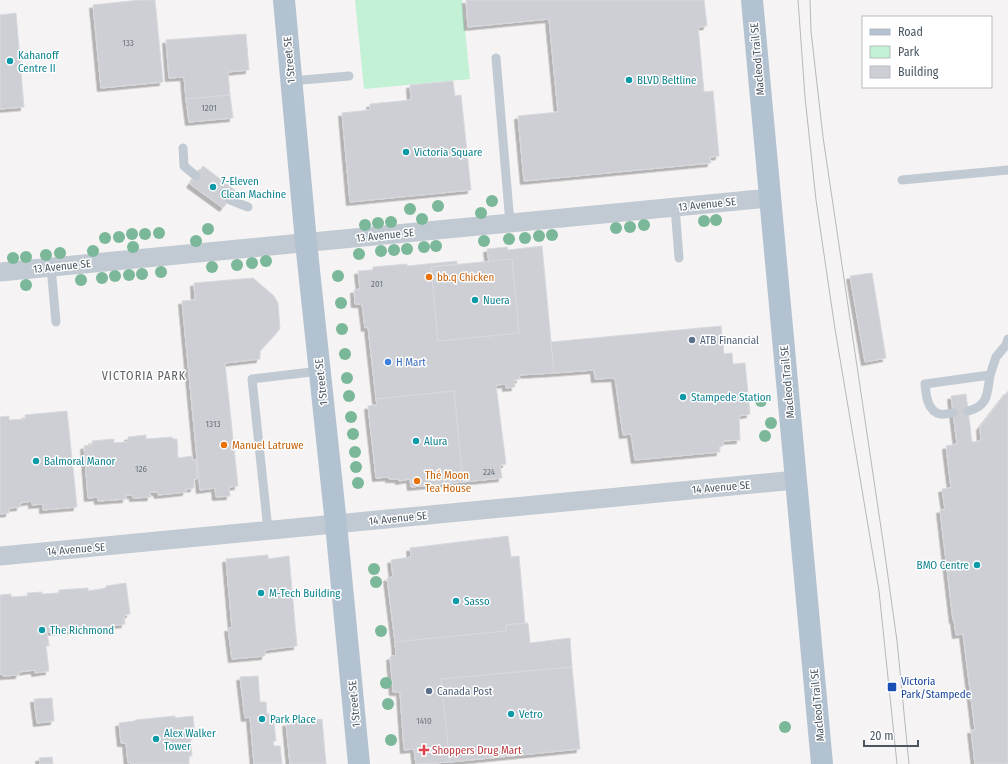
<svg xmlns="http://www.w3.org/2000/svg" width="1008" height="764" font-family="'Fira Sans Condensed',sans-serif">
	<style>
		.green { fill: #c3f1d5 }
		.building { fill: #cdcfd5; stroke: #d7d9de; filter: url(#shadow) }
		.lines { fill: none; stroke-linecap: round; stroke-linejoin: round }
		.service { stroke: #c1cad2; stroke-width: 9 }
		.minor { stroke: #c1cad2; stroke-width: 19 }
		.primary { stroke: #b3c2d1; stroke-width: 22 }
		.tram { stroke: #b5b8bd; stroke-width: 1 }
		.tree { fill: #7bb799 }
		.culture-dot { fill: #0f9aa8; stroke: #fff; stroke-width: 1.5 }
		.food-dot { fill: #e8710a; stroke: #fff; stroke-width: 1.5 }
		.service-dot { fill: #5c6f8a; stroke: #fff; stroke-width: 1.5 }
		.shop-dot { fill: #3f7fe0; stroke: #fff; stroke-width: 1.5 }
		.transit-dot { fill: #1a4fb4; stroke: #fff; stroke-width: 1.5 }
		.health-dot { fill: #e0444e; stroke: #fff; stroke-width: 1.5 }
		.labels { text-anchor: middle; stroke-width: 3; stroke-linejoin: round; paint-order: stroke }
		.number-label { font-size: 9px; fill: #6b747e }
		.culture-label { font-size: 11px; fill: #0d838f; stroke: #fff; text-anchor: start }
		.street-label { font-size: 11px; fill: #4a5661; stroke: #fff }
		.food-label { font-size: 11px; fill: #c56008; stroke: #fff; text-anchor: start }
		.service-label { font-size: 11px; fill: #4e5e75; stroke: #fff; text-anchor: start }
		.shop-label { font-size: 11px; fill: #366cbe; stroke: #fff; text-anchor: start }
		.transit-label { font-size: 11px; fill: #164399; stroke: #fff; text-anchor: start }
		.health-label { font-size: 11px; fill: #be3a42; stroke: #fff; text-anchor: start }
		.neighbourhood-label { font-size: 12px; letter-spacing: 1px; fill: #5f6368; stroke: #fff }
	</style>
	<defs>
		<filter id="shadow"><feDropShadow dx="-3.5" dy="3.5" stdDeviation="0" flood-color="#0004"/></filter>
	</defs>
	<rect width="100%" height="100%" fill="#f5f3f3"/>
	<polygon class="green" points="355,0 462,0 470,79 364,89"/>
	<g class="building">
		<polygon points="140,0 155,0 163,82 101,88 93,5"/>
		<polygon points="466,0 704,0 707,26 698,27 700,48 704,92 713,91 719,156 710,157 711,163 524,181 518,116 558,112 549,19 468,27"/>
		<polygon points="16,13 24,107 0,109 0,15"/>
		<polygon points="246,34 249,70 228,72 230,95 186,99 184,77 169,78 166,40"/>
		<polygon points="453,81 455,96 461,95 471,190 350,202 342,113 370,110 370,104 411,100 410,85"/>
		<polygon points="230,95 233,118 189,122 186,99"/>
		<polygon points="203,166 236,191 223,208 190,184"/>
		<polygon points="542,246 554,373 519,375 520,379 514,380 515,387 506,388 506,384 496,385 506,464 500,465 502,478 463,482 454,391 376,399 368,327 365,328 362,304 355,304 354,290 360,289 358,271 373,270 373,267 407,264 407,266 457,261 457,264 431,267 438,341 519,333 512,259 489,262 487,249 507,247 508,250"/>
		<polygon points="512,259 519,333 438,341 431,267"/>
		<polygon points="872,273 886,358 865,362 850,276"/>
		<polygon points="253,278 274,296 278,303 280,329 260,351 260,359 225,363 238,486 229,487 230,496 216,497 215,488 200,490 182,301 195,300 194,283"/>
		<polygon points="721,326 724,354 732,353 733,364 745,363 750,414 739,416 740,440 723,441 723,446 719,447 720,452 635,460 631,434 623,435 615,378 595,379 594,370 554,373 551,342"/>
		<polygon points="454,391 463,482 411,487 410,479 399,481 399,479 389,479 389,477 376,478 368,406 377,405 376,399"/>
		<polygon points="1008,391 1008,764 975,764 971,730 975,730 963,634 956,635 954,620 953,620 940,510 945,509 942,489 951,488 946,446 957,444 951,396 966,394 972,442 981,441 980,427"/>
		<polygon points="67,411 77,507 43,510 43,504 32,505 32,501 20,503 20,507 9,508 9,513 0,514 0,417 9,416 9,420 26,419 25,415"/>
		<polygon points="146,435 146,439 172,437 173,439 177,439 178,458 192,456 192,460 196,460 197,479 194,479 194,488 186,489 186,492 158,495 157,492 150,492 151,497 133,498 133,495 126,495 126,499 98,501 98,497 88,498 84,446 93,445 92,441 114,439 114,443 128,442 128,437"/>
		<polygon points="508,536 511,557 519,556 525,623 506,625 506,631 395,642 387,578 393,577 391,560 411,557 410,548"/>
		<polygon points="268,555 268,559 289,556 297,646 265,650 265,656 232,659 228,628 232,628 226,559"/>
		<polygon points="126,583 130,614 124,615 125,624 108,626 109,629 102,630 101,626 93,627 94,629 47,632 49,646 46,646 49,671 35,673 35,670 19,672 19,675 3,676 3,674 0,674 0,595 11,594 11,597 28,596 27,593 42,592 42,594 59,593 59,590 88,588 88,591 106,588 106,586"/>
		<polygon points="528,623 530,643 570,638 572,667 441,679 450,762 416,764 414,749 404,750 400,692 393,692 390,657 396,655 395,642 506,631 506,625"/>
		<polygon points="572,667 580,749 450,762 441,679"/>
		<polygon points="258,676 260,702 266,702 267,714 273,714 276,741 273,741 274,746 280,746 282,764 254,764 250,717 245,718 240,677"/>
		<polygon points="52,698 54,721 37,723 34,699"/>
		<polygon points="175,716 175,718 193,716 195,736 190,736 192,756 189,756 189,764 131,764 131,762 128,763 126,743 121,743 119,723 135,721 135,720"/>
		<polygon points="322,719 326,764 290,764 286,723"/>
		<polygon points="52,757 53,764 40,764 39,758"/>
	</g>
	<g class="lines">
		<g class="service">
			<polyline points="496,58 510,223"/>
			<polyline points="291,81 349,76"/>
			<polyline points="183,148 184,166 196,176"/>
			<polyline points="902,180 1008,170"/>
			<polyline points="230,200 248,207"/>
			<polyline points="675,207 679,258"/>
			<polyline points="51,267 56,322"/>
			<path d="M968,411C989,406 987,393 990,375"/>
			<path d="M953,413C949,413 944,415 940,414C927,411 926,394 925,384L990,375L996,357L1006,345L1008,339"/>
			<polyline points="268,530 252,379 320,371"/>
		</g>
		<g class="minor">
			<polyline points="0,272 770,198"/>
			<polyline points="0,556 796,480"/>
		</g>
		<g class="primary">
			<polyline points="284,0 306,242 336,524 359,764"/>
			<polyline points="752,0 822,764"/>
		</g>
		<g class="tram">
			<polyline points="798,0 805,97 816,200 835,329 879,591 897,764"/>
			<polyline points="810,0 811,31 823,137 884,548 897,641 909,764"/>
		</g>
	</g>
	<g class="tree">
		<circle cx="492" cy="201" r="6"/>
		<circle cx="438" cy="206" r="6"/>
		<circle cx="410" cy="209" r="6"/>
		<circle cx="481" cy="213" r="6"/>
		<circle cx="422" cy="219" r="6"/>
		<circle cx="716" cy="220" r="6"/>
		<circle cx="704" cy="221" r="6"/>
		<circle cx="391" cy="222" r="6"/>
		<circle cx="378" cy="223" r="6"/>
		<circle cx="365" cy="225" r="6"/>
		<circle cx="644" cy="225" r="6"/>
		<circle cx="630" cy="227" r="6"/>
		<circle cx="616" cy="228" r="6"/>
		<circle cx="208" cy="229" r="6"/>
		<circle cx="159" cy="233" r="6"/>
		<circle cx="132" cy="234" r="6"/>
		<circle cx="145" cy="234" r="6"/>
		<circle cx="552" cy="235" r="6"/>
		<circle cx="539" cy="236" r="6"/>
		<circle cx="119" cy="237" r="6"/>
		<circle cx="105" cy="238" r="6"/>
		<circle cx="525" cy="238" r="6"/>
		<circle cx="509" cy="239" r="6"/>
		<circle cx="196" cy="241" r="6"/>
		<circle cx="484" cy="241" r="6"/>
		<circle cx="436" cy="246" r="6"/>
		<circle cx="133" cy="247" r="6"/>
		<circle cx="424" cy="247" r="6"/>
		<circle cx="407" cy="249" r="6"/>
		<circle cx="394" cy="250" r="6"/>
		<circle cx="93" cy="251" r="6"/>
		<circle cx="381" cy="251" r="6"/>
		<circle cx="60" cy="253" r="6"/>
		<circle cx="359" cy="254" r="6"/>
		<circle cx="46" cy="255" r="6"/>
		<circle cx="26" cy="257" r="6"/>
		<circle cx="13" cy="258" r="6"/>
		<circle cx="266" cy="261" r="6"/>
		<circle cx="252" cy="263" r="6"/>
		<circle cx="237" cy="265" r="6"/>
		<circle cx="212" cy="267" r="6"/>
		<circle cx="161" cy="272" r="6"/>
		<circle cx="142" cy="274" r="6"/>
		<circle cx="129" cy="275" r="6"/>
		<circle cx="115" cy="276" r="6"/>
		<circle cx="338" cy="276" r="6"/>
		<circle cx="102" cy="278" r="6"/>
		<circle cx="81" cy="280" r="6"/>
		<circle cx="26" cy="285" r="6"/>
		<circle cx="341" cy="303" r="6"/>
		<circle cx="342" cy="329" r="6"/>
		<circle cx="345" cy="354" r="6"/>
		<circle cx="347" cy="378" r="6"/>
		<circle cx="349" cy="396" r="6"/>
		<circle cx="761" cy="401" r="6"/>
		<circle cx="351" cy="417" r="6"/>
		<circle cx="771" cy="423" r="6"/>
		<circle cx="353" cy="434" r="6"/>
		<circle cx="765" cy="436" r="6"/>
		<circle cx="355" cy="452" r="6"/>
		<circle cx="356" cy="467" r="6"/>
		<circle cx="358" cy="483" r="6"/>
		<circle cx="374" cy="569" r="6"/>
		<circle cx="376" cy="582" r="6"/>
		<circle cx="381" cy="631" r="6"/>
		<circle cx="386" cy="683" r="6"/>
		<circle cx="388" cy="704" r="6"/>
		<circle cx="785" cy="727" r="6"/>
		<circle cx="391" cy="740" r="6"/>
	</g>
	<g class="culture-dot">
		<circle cx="10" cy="61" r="4"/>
		<circle cx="629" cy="80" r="4"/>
		<circle cx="406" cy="152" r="4"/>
		<circle cx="213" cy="187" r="4"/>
		<circle cx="475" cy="300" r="4"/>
		<circle cx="683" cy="397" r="4"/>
		<circle cx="416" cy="441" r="4"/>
		<circle cx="36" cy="461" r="4"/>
		<circle cx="977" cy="565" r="4"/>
		<circle cx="261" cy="593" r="4"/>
		<circle cx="456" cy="601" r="4"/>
		<circle cx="42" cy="630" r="4"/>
		<circle cx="511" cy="714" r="4"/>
		<circle cx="262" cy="719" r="4"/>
		<circle cx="156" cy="739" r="4"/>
	</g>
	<g class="food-dot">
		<circle cx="429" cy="277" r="4"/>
		<circle cx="224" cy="445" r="4"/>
		<circle cx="417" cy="481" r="4"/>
	</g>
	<g class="service-dot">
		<circle cx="692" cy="340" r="4"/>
		<circle cx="429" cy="691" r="4"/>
	</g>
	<circle class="shop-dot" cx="388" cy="362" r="4"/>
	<rect class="transit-dot" x="887" y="682" width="10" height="10" rx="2"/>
	<path class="health-dot" d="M422 744h4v4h4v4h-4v4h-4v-4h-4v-4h4z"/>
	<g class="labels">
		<g class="number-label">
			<text x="128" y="46">133</text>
			<text x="209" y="111">1201</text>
			<text x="377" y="287">201</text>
			<text x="213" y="427">1313</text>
			<text x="141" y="472">126</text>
			<text x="489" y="475">224</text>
			<text x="424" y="724">1410</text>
		</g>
		<g class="culture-label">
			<text x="18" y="59">Kahanoff<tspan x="18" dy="13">Centre II</tspan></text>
			<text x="637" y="84">BLVD Beltline</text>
			<text x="414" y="156">Victoria Square</text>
			<text x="221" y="185">7-Eleven<tspan x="221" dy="13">Clean Machine</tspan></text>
			<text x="483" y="304">Nuera</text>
			<text x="691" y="401">Stampede Station</text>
			<text x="424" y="445">Alura</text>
			<text x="44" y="465">Balmoral Manor</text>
			<text x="969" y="569" text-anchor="end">BMO Centre</text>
			<text x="269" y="597">M-Tech Building</text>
			<text x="464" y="605">Sasso</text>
			<text x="50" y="634">The Richmond</text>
			<text x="519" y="718">Vetro</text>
			<text x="270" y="723">Park Place</text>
			<text x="164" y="737">Alex Walker<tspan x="164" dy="13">Tower</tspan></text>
		</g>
		<g class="street-label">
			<text transform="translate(757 59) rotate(-95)" y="4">Macleod Trail SE</text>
			<text transform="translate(289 60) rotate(-95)" y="4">1 Street SE</text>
			<text transform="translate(707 204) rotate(-6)" y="4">13 Avenue SE</text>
			<text transform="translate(385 235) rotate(-6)" y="4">13 Avenue SE</text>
			<text transform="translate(62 266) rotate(-6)" y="4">13 Avenue SE</text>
			<text transform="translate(321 382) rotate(-96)" y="4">1 Street SE</text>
			<text transform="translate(787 382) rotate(-95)" y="4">Macleod Trail SE</text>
			<text transform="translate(721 487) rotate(-5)" y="4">14 Avenue SE</text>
			<text transform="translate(398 518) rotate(-6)" y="4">14 Avenue SE</text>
			<text transform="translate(76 549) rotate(-5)" y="4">14 Avenue SE</text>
			<text transform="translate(354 704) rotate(-95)" y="4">1 Street SE</text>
			<text transform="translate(817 705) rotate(-95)" y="4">Macleod Trail SE</text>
		</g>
		<g class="food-label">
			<text x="437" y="281">bb.q Chicken</text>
			<text x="232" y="449">Manuel Latruwe</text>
			<text x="425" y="479">Thé Moon<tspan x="425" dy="13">Tea House</tspan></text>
		</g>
		<g class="service-label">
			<text x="700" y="344">ATB Financial</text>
			<text x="437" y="695">Canada Post</text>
		</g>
		<g class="shop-label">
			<text x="396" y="366">H Mart</text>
		</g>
		<g class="transit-label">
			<text x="901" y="685">Victoria<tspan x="901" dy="13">Park/Stampede</tspan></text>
		</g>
		<g class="health-label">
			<text x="432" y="754">Shoppers Drug Mart</text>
		</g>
		<g class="neighbourhood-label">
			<text x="144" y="380">VICTORIA PARK</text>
		</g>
	</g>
	<rect x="862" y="16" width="130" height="72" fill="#ffffff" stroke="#b7bbc0"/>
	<rect x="870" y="29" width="20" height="6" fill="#b3c2d1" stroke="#b7bbc0"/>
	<text x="898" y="36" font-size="12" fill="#4a5661">Road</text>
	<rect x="870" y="46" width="20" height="12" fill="#c3f1d5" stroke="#b7bbc0"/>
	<text x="898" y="56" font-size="12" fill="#4a5661">Park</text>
	<rect x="870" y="66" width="20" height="12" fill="#cdcfd5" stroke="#b7bbc0"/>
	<text x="898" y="76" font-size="12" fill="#4a5661">Building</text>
	<path d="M864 740v6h54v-6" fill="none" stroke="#4a5661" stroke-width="2"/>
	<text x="870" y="740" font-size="12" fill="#4a5661" stroke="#ffffff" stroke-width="3" paint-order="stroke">20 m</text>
</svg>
